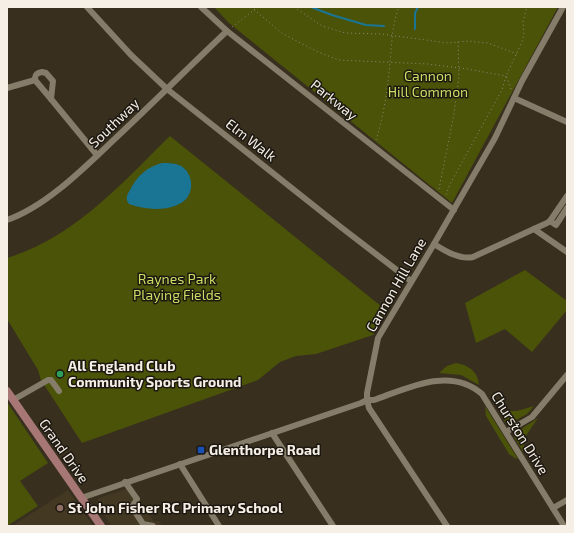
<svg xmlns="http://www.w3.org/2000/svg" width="574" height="533" font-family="'Exo 2',sans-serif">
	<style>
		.built { fill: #433821 }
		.green { fill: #4a5308 }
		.water { fill: #1a7595 }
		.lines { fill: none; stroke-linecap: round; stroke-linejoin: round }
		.stream { stroke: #1a7595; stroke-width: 2 }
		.path { stroke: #8e8679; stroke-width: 1; stroke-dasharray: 1 3; stroke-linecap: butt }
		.minor { stroke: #857c6a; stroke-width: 6 }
		.major { stroke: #a67775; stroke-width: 8 }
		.leisure-dot { fill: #2e9e5b; stroke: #1c1811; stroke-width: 1.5 }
		.transit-dot { fill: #1a4fb4; stroke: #1c1811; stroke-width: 1.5 }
		.education-dot { fill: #8d6e63; stroke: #1c1811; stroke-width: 1.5 }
		.labels { text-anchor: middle; stroke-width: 3; stroke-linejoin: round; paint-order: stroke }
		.park-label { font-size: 14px; fill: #cbdd64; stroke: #1c1811 }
		.street-label { font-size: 14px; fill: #f5efe5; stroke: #1c1811 }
		.poi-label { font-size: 14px; font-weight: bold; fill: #f5efe5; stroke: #1c1811; text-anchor: start }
	</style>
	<rect width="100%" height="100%" fill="#382f1f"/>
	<g class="built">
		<polygon points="131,487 154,522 159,521 162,526 111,526 97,503 97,501 99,498"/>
		<polygon points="68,490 93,526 12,526"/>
	</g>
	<g class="green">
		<polygon points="214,7 558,7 452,203 229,23"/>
		<path d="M170,136L387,311L373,335L316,354L296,356L280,362L258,380L82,443L41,380L38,370L7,319V258C74,238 122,183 170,136Z"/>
		<polygon points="525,270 567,301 567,310 532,352 505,329 476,343 465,303"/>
		<path d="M456,363C468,365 478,371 479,385L461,375L439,373L447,366Z"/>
		<polygon points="7,402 48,463 20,481 38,506 7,526"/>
		<polygon points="485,406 518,459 515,458 509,454 486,416"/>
		<polygon points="534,406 527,414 509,424 506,423 499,411 517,411"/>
		<polygon points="538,418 525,437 523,452 514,437 515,433"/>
	</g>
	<path class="water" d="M162,163C169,163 175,163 181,166C193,173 195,192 184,201C170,212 145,210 129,204C125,199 127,195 130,190C137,176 147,167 162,163Z"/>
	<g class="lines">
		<g class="stream">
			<polyline points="311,7 332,15 366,25 384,26"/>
			<polyline points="415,29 415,13 418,7"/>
		</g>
		<g class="path">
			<polyline points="251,7 283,34 318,52 339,60 428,64 467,69 506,76 502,90 450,184 446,195"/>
			<polyline points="294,7 322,26 345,33 381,34 448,43 468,41 488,43 517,54"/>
			<polyline points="232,27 258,7"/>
			<polyline points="511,89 506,76 522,42 524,34 523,21 527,7"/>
			<path d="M376,140C384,115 388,87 390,62C392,43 392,24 399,7"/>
			<polyline points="439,189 454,114 459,76 458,42"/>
		</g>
		<g class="minor">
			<polyline points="87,7 131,55 167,89 342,228 411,281"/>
			<polyline points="201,7 227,31 454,210"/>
			<path d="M42,72L46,73L53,81L51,99L35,80C35,74 37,73 42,72Z"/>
			<polyline points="7,88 35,80"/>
			<polyline points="514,98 567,122"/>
			<polyline points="51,99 97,155"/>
			<path d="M7,220C48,206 89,163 120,134C156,100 191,65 227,31"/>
			<polyline points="550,221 556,225 567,208"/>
			<polyline points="534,229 567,252"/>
			<path d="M434,244C445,251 460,260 473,257L547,223L550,221L567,196"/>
			<polyline points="13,400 48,380 51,380 59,391"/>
			<polyline points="506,432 532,417 567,375"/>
			<polyline points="272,433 333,526"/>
			<polyline points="180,464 219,526"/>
			<polyline points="125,482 137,499 132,507 143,524 153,526"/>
			<path d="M81,498L361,403L367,400H374C408,388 450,366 482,394L564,526"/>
			<polyline points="553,508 567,500"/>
			<polyline points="447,526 369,408 367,400 367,393 378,338 434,244 495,138 522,81 563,7"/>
		</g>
		<polyline class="major" points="7,391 101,526"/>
	</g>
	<circle class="leisure-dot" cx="60" cy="374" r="4"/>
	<rect class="transit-dot" x="197" y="446" width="8" height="8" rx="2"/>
	<circle class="education-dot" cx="60" cy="508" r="4"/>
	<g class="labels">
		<g class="park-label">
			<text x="428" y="81">Cannon<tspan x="428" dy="16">Hill Common</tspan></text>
			<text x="177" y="284">Raynes Park<tspan x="177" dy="16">Playing Fields</tspan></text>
		</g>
		<g class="street-label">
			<text transform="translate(334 100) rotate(39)" y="5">Parkway</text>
			<text transform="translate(114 123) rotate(-44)" y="5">Southway</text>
			<text transform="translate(251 140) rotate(38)" y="5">Elm Walk</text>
			<text transform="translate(396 285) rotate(-60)" y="5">Cannon Hill Lane</text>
			<text transform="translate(520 433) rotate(58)" y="5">Churston Drive</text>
			<text transform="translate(64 451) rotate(55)" y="5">Grand Drive</text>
		</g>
		<g class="poi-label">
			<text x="68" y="371">All England Club<tspan x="68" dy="16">Community Sports Ground</tspan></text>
			<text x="209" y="455">Glenthorpe Road</text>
			<text x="68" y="513">St John Fisher RC Primary School</text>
		</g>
	</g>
	<rect width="574" height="533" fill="none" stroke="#f5efe5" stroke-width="16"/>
</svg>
